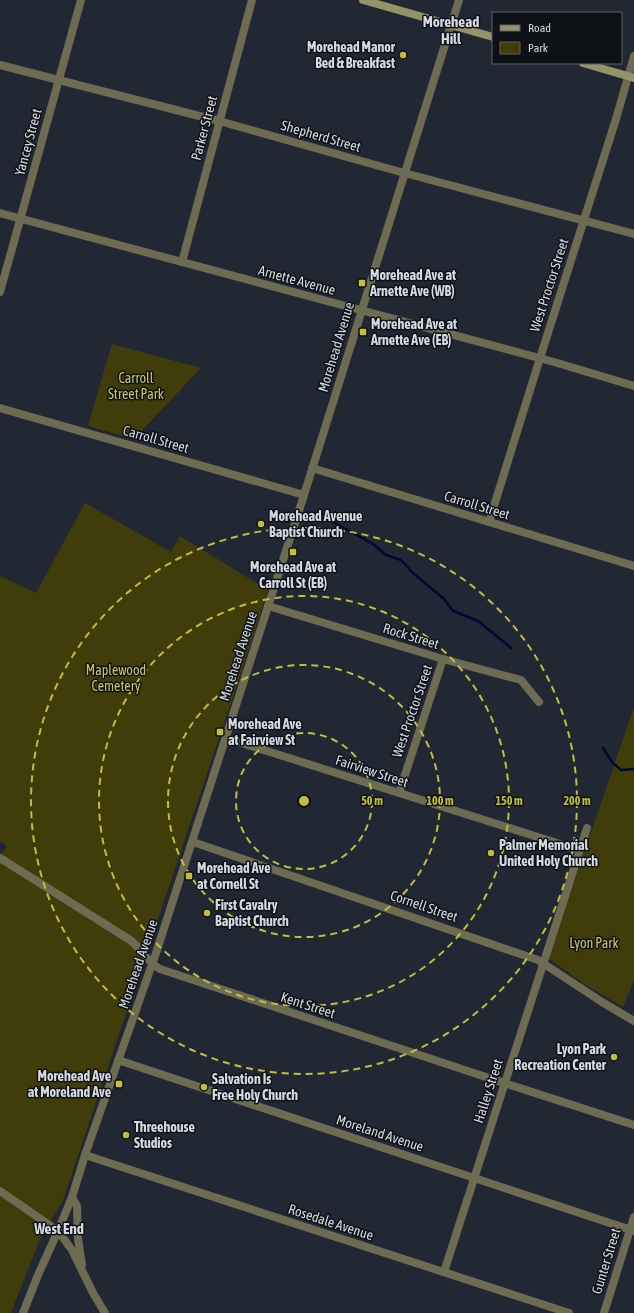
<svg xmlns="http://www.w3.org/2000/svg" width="634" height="1313" font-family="'Asap Condensed',sans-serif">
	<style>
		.green { fill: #403d0b }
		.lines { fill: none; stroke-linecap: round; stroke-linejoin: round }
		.stream { stroke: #000934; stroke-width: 2.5 }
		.minor { stroke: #6d6c52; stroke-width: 8 }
		.tertiary { stroke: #6d6c52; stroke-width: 8 }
		.secondary { stroke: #959368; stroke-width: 8 }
		.ring { fill: none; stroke: #c3bd3e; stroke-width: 2; stroke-dasharray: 7 5 }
		.poi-dot { fill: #c3bd3e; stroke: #0e1116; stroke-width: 1.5 }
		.labels { text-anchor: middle; stroke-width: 3; stroke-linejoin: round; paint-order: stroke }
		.poi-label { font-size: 14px; font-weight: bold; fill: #d5d9e1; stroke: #0e1116; text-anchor: start }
		.street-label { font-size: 14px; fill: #d5d9e1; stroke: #0e1116 }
		.park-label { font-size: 14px; fill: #cac666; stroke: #0e1116 }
		.neighbourhood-label { font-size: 15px; font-weight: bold; fill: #d5d9e1; stroke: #0e1116 }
		.centre { fill: #c3bd3e; stroke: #0e1116; stroke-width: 2 }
		.ring-label { font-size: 12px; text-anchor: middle; font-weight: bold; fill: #c3bd3e; stroke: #0e1116; stroke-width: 3; stroke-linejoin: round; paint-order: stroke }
	</style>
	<rect width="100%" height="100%" fill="#212834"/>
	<g class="green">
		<polygon points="112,344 201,368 134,439 88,426"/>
		<polygon points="85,503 171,552 180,536 268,590 239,679 63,1200 40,1239 11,1313 0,1313 0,856 7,846 0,841 0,576 36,593"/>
		<polygon points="634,707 634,980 623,1007 586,985 548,958"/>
	</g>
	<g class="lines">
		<g class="stream">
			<polyline points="333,522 373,544 386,555 401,560 413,573 444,599 453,611 478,621 511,648"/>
			<polyline points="603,748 612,762 621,770 634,769"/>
		</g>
		<g class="minor">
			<polyline points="0,65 219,121 397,171 634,234"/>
			<polyline points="0,213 554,362 634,386"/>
			<polyline points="182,262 252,0"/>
			<polyline points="0,292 81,0"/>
			<polyline points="0,408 304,495"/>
			<polyline points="312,468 634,566"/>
			<polyline points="489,522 540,358 616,119 634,56"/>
			<polyline points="268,606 443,659 521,680 539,702"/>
			<polyline points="226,738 579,850"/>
			<polyline points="399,793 443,659"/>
			<polyline points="193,842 538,960 602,1002 634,1021"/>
			<polyline points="118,1060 634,1231"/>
			<polyline points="85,1155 569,1313"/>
			<polyline points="444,1272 587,828"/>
			<polyline points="604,1313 634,1217"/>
		</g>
		<g class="tertiary">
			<path d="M0,858L130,940C142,949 147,962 160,969L495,1080L634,1125"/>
			<polyline points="0,1191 58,1231 72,1250 93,1293 105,1313"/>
			<polyline points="72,1197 77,1206 78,1239 82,1265"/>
			<polyline points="23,1313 38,1275 58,1231 72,1197 85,1155 156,953 304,495 459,0"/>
		</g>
		<g class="secondary">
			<polyline points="363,0 493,37"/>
			<polyline points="583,63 634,78"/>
		</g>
	</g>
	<g class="ring">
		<circle cx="304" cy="801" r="68"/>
		<circle cx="304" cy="801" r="136"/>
		<circle cx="304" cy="801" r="205"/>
		<circle cx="304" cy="801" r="273"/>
	</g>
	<g class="poi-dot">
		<circle cx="403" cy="55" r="4"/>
		<rect x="358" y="279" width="8" height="8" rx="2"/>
		<rect x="359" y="328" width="8" height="8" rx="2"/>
		<circle cx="261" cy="524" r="4"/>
		<rect x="289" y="548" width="8" height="8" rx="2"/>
		<rect x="216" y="728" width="8" height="8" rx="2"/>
		<circle cx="491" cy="853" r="4"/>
		<rect x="185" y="872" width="8" height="8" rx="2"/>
		<circle cx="207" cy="913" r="4"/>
		<circle cx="614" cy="1057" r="4"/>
		<rect x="115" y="1080" width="8" height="8" rx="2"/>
		<circle cx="204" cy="1087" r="4"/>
		<circle cx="126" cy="1135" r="4"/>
	</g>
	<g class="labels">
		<g class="poi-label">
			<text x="395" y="52" text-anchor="end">Morehead Manor<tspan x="395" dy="16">Bed &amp; Breakfast</tspan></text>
			<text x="370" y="280">Morehead Ave at<tspan x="370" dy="16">Arnette Ave (WB)</tspan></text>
			<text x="371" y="329">Morehead Ave at<tspan x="371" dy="16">Arnette Ave (EB)</tspan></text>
			<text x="269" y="521">Morehead Avenue<tspan x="269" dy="16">Baptist Church</tspan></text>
			<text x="293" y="572" text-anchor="middle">Morehead Ave at<tspan x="293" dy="16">Carroll St (EB)</tspan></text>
			<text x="228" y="729">Morehead Ave<tspan x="228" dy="16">at Fairview St</tspan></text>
			<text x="499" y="850">Palmer Memorial<tspan x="499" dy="16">United Holy Church</tspan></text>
			<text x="197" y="873">Morehead Ave<tspan x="197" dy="16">at Cornell St</tspan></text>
			<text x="215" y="910">First Cavalry<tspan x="215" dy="16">Baptist Church</tspan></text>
			<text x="606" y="1054" text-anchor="end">Lyon Park<tspan x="606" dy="16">Recreation Center</tspan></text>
			<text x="111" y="1081" text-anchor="end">Morehead Ave<tspan x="111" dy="16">at Moreland Ave</tspan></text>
			<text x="212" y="1084">Salvation Is<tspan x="212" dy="16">Free Holy Church</tspan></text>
			<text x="134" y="1132">Threehouse<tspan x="134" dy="16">Studios</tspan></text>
		</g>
		<g class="street-label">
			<text transform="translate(204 128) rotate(-75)" y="5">Parker Street</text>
			<text transform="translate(321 136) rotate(16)" y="5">Shepherd Street</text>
			<text transform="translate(28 142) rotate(-75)" y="5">Yancey Street</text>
			<text transform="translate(297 280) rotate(15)" y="5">Arnette Avenue</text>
			<text transform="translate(549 285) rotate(-72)" y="5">West Proctor Street</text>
			<text transform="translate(336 347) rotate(-73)" y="5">Morehead Avenue</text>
			<text transform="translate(156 439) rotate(16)" y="5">Carroll Street</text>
			<text transform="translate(477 505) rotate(17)" y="5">Carroll Street</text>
			<text transform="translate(411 636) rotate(17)" y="5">Rock Street</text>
			<text transform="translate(238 656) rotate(-72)" y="5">Morehead Avenue</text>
			<text transform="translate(412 711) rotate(-71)" y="5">West Proctor Street</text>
			<text transform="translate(372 771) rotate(18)" y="5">Fairview Street</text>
			<text transform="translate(424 906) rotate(19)" y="5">Cornell Street</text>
			<text transform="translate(138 964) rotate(-71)" y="5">Morehead Avenue</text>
			<text transform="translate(308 1005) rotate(18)" y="5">Kent Street</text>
			<text transform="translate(488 1091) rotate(-72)" y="5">Halley Street</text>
			<text transform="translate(380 1133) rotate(18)" y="5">Moreland Avenue</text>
			<text transform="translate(331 1222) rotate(18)" y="5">Rosedale Avenue</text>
			<text transform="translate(606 1261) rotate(-73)" y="5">Gunter Street</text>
		</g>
		<g class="park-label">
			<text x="136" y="383">Carroll<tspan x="136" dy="16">Street Park</tspan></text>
			<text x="116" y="675">Maplewood<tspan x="116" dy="16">Cemetery</tspan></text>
			<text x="594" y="948">Lyon Park</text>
		</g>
		<g class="neighbourhood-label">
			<text x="451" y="27">Morehead<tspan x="451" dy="17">Hill</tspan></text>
			<text x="59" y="1234">West End</text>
		</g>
	</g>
	<circle cx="304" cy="801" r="6" class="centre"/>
	<g class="ring-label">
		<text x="372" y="805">50 m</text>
		<text x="440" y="805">100 m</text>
		<text x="509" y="805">150 m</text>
		<text x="577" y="805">200 m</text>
	</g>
	<rect x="492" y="12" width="130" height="52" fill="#0e1116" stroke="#5e6167"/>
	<rect x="500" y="25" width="20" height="6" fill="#959368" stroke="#5e6167"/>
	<text x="528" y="32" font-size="12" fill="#d5d9e1">Road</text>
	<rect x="500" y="42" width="20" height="12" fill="#403d0b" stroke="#5e6167"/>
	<text x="528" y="52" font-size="12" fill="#d5d9e1">Park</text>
</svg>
